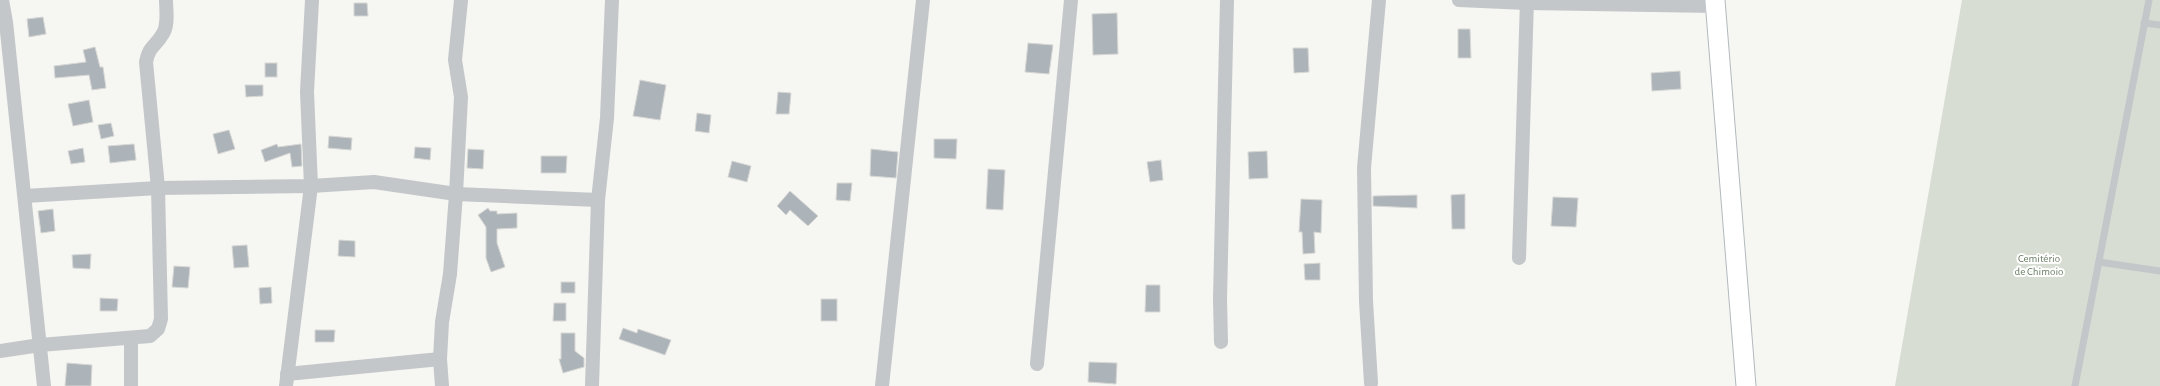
<svg xmlns="http://www.w3.org/2000/svg" width="2160" height="386" font-family="'Alegreya Sans',sans-serif">
	<style>
		.green { fill: #d7ddd3 }
		.building { fill: #acb4b9; stroke: #d7d7d5 }
		.lines { fill: none; stroke-linecap: round; stroke-linejoin: round }
		.secondary-casing { stroke: #b3b9bd; stroke-width: 21 }
		.lane { stroke: #c3c7ca; stroke-width: 7 }
		.street { stroke: #c3c7ca; stroke-width: 14 }
		.secondary { stroke: #fff; stroke-width: 19 }
		.labels { text-anchor: middle; stroke-width: 4; stroke-linejoin: round; paint-order: stroke }
		.park-label { font-size: 11px; fill: #687b62; stroke: #fff }
	</style>
	<rect width="100%" height="100%" fill="#f6f6f2"/>
	<polygon class="green" points="1962,0 2160,0 2160,386 1895,386"/>
	<g class="building">
		<polygon points="354,3 367,3 368,16 354,16"/>
		<polygon points="1117,13 1118,54 1093,55 1092,14"/>
		<polygon points="43,17 46,34 29,37 27,19"/>
		<polygon points="1458,29 1470,29 1471,58 1458,58"/>
		<polygon points="1028,43 1053,45 1049,74 1025,72"/>
		<polygon points="95,47 100,67 103,67 106,88 92,90 89,75 55,78 54,66 86,62 83,50"/>
		<polygon points="1293,48 1308,48 1309,72 1294,73"/>
		<rect x="265" y="63" width="12" height="14"/>
		<polygon points="1680,71 1681,89 1652,91 1651,73"/>
		<polygon points="640,80 666,85 660,120 633,116"/>
		<polygon points="245,85 263,85 263,96 246,97"/>
		<polygon points="778,92 791,93 789,114 776,114"/>
		<polygon points="89,100 93,122 73,126 68,104"/>
		<polygon points="697,113 711,115 709,133 695,131"/>
		<polygon points="111,123 114,136 101,139 98,125"/>
		<polygon points="229,130 235,149 218,154 213,134"/>
		<polygon points="329,136 352,138 351,150 328,148"/>
		<polygon points="934,139 957,139 956,159 934,158"/>
		<polygon points="134,144 136,160 110,163 108,146"/>
		<polygon points="277,144 278,147 301,144 302,166 292,167 290,153 265,162 261,150"/>
		<polygon points="415,147 431,148 430,160 414,158"/>
		<polygon points="83,148 85,162 71,164 68,151"/>
		<polygon points="468,149 484,150 483,169 467,168"/>
		<polygon points="871,149 898,152 896,178 870,176"/>
		<polygon points="1267,151 1268,178 1249,179 1248,152"/>
		<polygon points="541,156 567,156 566,173 541,173"/>
		<polygon points="1161,160 1163,180 1150,182 1147,162"/>
		<polygon points="732,161 751,166 747,182 728,177"/>
		<polygon points="988,169 1005,170 1003,210 986,209"/>
		<polygon points="837,183 852,183 850,201 836,200"/>
		<polygon points="790,191 818,216 808,226 790,210 786,215 777,206"/>
		<polygon points="1465,194 1465,229 1452,229 1451,195"/>
		<polygon points="1417,195 1417,208 1373,206 1373,196"/>
		<polygon points="1553,197 1578,198 1576,227 1551,226"/>
		<polygon points="1301,199 1322,200 1321,233 1314,232 1315,253 1303,254 1302,232 1299,232"/>
		<polygon points="488,208 490,211 497,211 497,214 517,213 517,228 497,229 497,243 505,267 491,272 486,258 486,227 478,215"/>
		<polygon points="53,209 55,231 41,233 38,211"/>
		<polygon points="339,240 355,241 355,257 338,256"/>
		<polygon points="247,245 249,267 234,268 232,246"/>
		<polygon points="91,254 90,269 73,268 72,255"/>
		<polygon points="1320,263 1320,280 1305,280 1304,264"/>
		<polygon points="174,266 190,267 188,288 172,287"/>
		<rect x="561" y="282" width="14" height="11"/>
		<polygon points="1146,285 1160,285 1160,312 1145,312"/>
		<polygon points="271,287 272,303 260,304 259,288"/>
		<polygon points="100,298 118,299 117,311 100,311"/>
		<rect x="821" y="299" width="16" height="22"/>
		<polygon points="554,303 566,303 566,321 553,321"/>
		<polygon points="623,328 637,333 638,329 671,340 665,355 619,339"/>
		<polygon points="315,330 335,330 334,342 315,342"/>
		<polygon points="561,333 575,333 575,351 584,358 584,367 563,373 559,359 561,359"/>
		<polygon points="1089,362 1117,363 1116,384 1088,382"/>
		<polygon points="67,363 92,365 91,386 65,386"/>
	</g>
	<g class="lines">
		<defs>
			<polyline id="secondary" points="1715,0 1746,386"/>
		</defs>
		<use href="#secondary" class="secondary-casing"/>
		<g class="lane">
			<polyline points="2144,23 2160,25"/>
			<polyline points="2099,262 2160,271"/>
			<polyline points="2075,386 2149,0"/>
		</g>
		<g class="street">
			<polyline points="2,0 6,22 44,386"/>
			<polyline points="1459,0 1527,3 1716,6"/>
			<polyline points="25,196 158,188 311,186 374,182 456,194 598,200"/>
			<polyline points="1519,258 1527,0"/>
			<polyline points="1221,342 1220,299 1227,0"/>
			<path d="M0,351L40,345L150,336L158,329L161,319L158,188L146,62C149,46 155,47 162,35C169,26 166,10 166,0"/>
			<polyline points="1037,364 1071,0"/>
			<polyline points="287,374 440,359"/>
			<polyline points="1371,383 1366,301 1364,168 1379,0"/>
			<polyline points="131,386 131,338"/>
			<polyline points="286,386 311,186 307,92 312,0"/>
			<polyline points="442,386 440,359 442,322 450,274 456,194 461,97 455,60 461,0"/>
			<polyline points="592,386 598,200 607,118 612,0"/>
			<polyline points="882,386 923,0"/>
		</g>
		<use href="#secondary" class="secondary"/>
	</g>
	<g class="labels">
		<g class="park-label">
			<text x="2039" y="262">Cemitério<tspan x="2039" dy="13">de Chimoio</tspan></text>
		</g>
	</g>
</svg>
